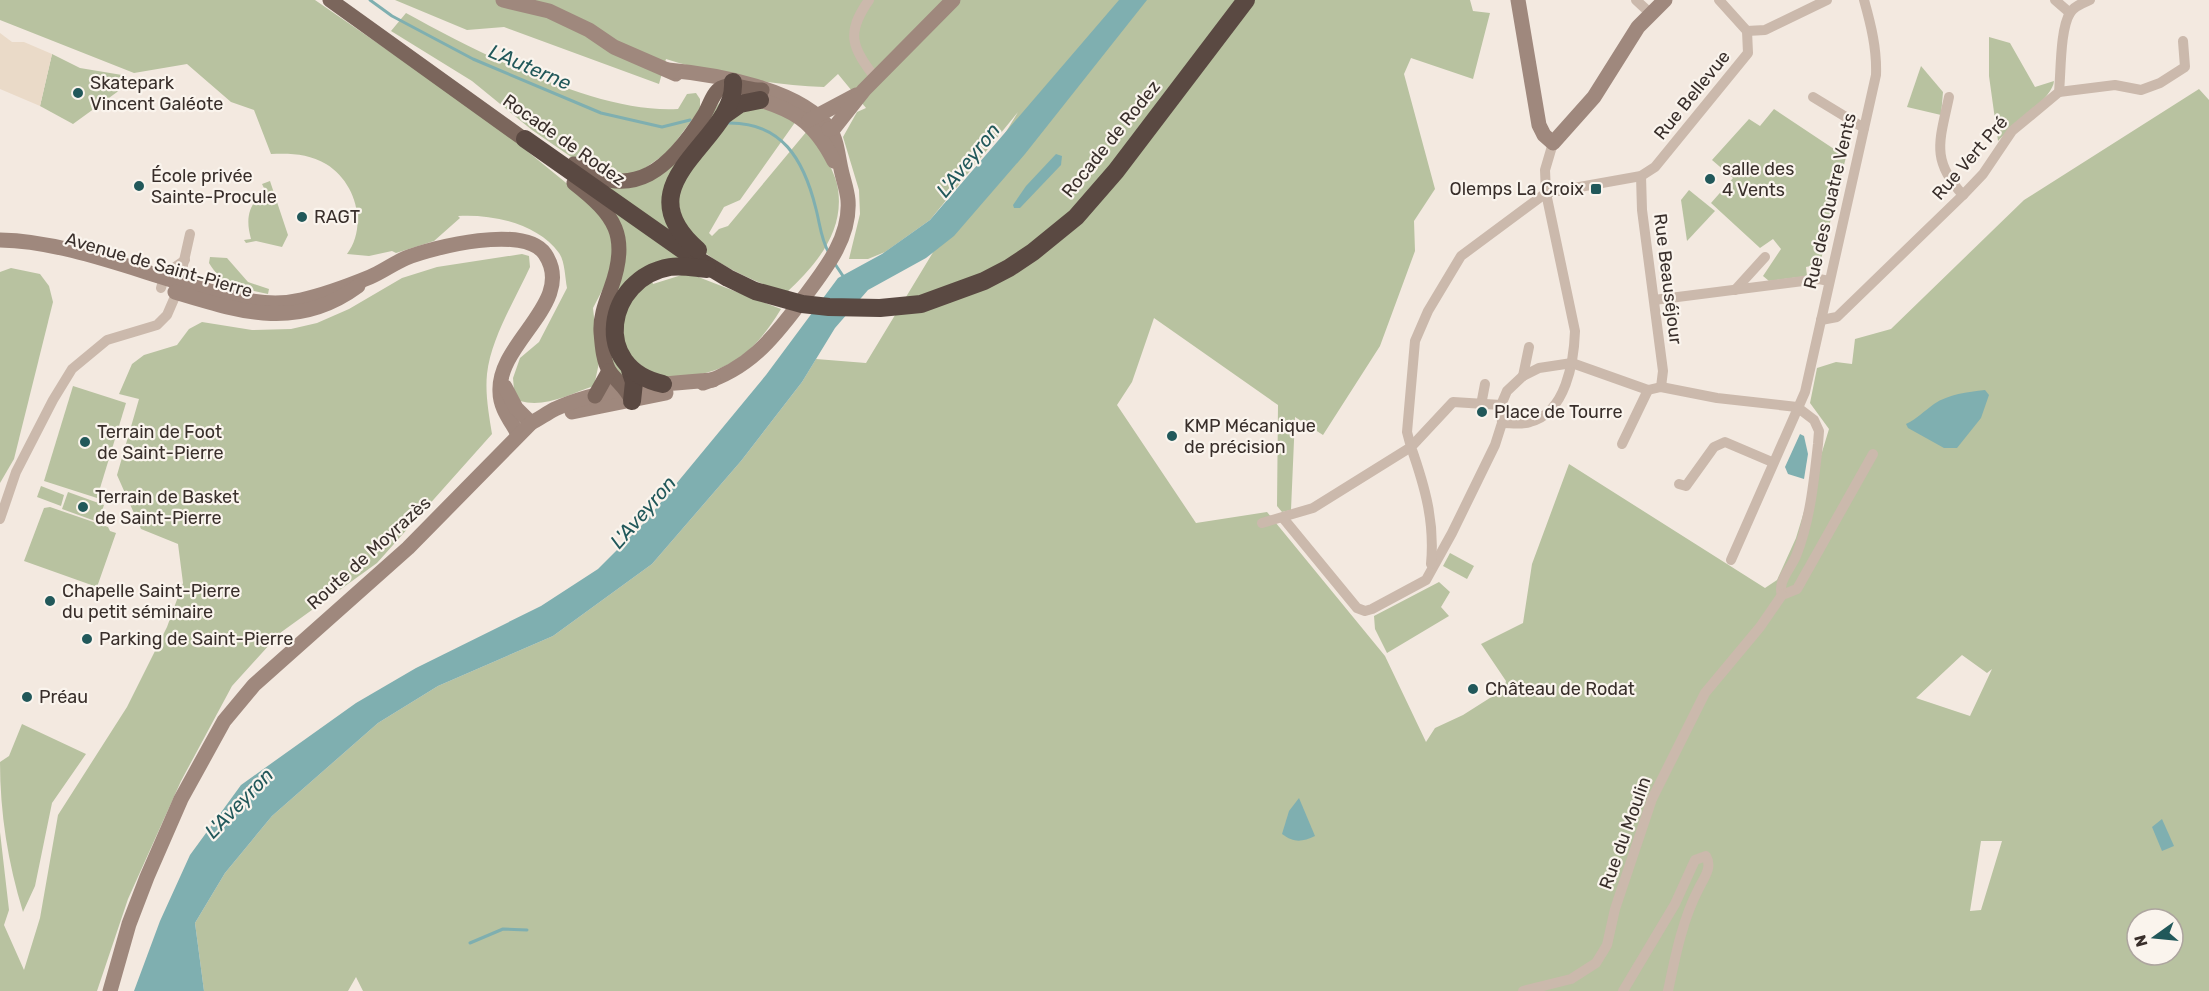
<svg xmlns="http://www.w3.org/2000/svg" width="2209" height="991" font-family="Rubik,sans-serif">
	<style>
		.green { fill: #b8c2a0; fill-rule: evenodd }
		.plaza { fill: #eadac8 }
		.water { fill: #7fafb0 }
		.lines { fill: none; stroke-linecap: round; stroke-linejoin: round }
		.stream { stroke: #7fafb0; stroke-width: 3 }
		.street { stroke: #cbb9ac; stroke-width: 10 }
		.secondary { stroke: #9f887d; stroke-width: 15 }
		.primary { stroke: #7b665c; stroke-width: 15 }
		.highway { stroke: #5a4942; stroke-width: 18 }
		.poi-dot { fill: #21585a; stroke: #faf4ed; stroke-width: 2 }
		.labels { text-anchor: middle; stroke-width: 4.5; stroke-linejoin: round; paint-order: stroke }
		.poi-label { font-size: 18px; fill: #392f2b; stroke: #faf4ed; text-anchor: start }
		.street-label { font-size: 18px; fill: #392f2b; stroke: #faf4ed }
		.water-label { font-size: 20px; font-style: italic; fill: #21585a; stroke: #faf4ed }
	</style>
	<rect width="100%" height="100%" fill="#f3e9e0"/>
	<g class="green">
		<path d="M0,0H315L489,120L592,204L613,236L612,261L605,285L593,308L599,363L594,386C570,394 545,408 520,401L514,390L513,378L520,358L539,342L567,288C565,278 565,261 559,253C537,223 492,214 458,216L460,218L434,241L396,253L392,251L369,256L347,254C368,226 356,182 326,164C309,154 291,153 271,154L254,110L231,102L187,64L134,73L0,20Z"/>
		<path d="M395,0H1470L1473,11L1490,13L1473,79L1411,58L1404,74L1435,189L1414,221L1415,251L1380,346L1323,435L1295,417L1291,510L1282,512L1277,506L1278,405L1154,318L1132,382L1117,405L1196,523L1267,512L1385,656L1426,742L1435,728L1463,715L1504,689L1506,681L1481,644L1523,623L1532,564L1569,464L1765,588L1777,580L1796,538L1829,429L1810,403L1817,368L1836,362L1852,364L1855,339L1891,329L2024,200L2199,89L2209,100V991H363L356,977L348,991H204L195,923L225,873L272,816L378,723L438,686L553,636L652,564L741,461L802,382L816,359L866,363L1018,112L930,220L885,252L868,259H849L860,214L859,190L843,137L857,112L866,108L838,74L824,87C770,85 718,75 666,59L659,84L504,27L467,30ZM1962,655L1987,673L1992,669L1970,716L1916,698ZM1981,841H2002L1981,910L1970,911ZM2137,919H2173V955H2137Z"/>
		<path d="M406,13C477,52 597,114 678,109L687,94L696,93L700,99V109L668,152L635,175L612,177L577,161L532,130L472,81L391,31Z"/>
		<path d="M1989,37L2010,43L2035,87L2054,81C2053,98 2012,126 1998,141L1989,76Z"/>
		<polygon points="52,54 80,68 122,75 124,87 73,124 40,106"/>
		<polygon points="1921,66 1943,92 1941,115 1907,107"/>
		<polygon points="725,95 727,95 674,174 678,238 602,184 621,186 682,153"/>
		<path d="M740,106H766L796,121L740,200L724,207L709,233L712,236L719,229L728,226L807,131C818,147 832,164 837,184C847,230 816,265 786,293C760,284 698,258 686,232C681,219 679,203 676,190Z"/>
		<polygon points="1774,109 1846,157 1820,264 1806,267 1807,276 1769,281 1763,276 1781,249 1773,239 1760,248 1711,203 1733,178 1712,160 1749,119 1760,126"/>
		<path d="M270,181L288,235L282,247L256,241L246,243L244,240L251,239C245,217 249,205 265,190L262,184Z"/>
		<polygon points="1689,190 1715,211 1687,241 1681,200"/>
		<polygon points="607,207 689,262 668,264 618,304 629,381 617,373 609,355 607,309 620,276"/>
		<path d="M522,254L529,256L530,267C515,300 491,338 487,374C485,394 489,415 492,434L377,563L280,633L232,686L181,781L128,899L97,991H0V832L9,910L4,925L24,970L40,918L58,815L127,707L167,627L183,583L178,544L141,529L117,475L139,399L119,394L132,364L144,355L177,345L189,329L202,322L252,330L291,329L317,323L349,309L402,278L437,267Z"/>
		<path d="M210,257L227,258L248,282L269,289L268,294C242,288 223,287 209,263Z"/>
		<polygon points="11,268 40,274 49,286 53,302 14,459 0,483 0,272"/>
		<path d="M688,273L781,309C748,363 721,376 658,379L624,351C623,310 621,308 651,278L653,284Z"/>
		<polygon points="73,386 126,403 97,498 44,481"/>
		<polygon points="41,486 64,495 61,506 37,497"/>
		<polygon points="68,492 104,505 98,522 62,509"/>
		<polygon points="50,507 108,527 110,531 116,533 97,587 24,561 44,508"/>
		<polygon points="1450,553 1474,566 1467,579 1443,566"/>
		<polygon points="1439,582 1450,592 1441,607 1449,616 1387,653 1375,629 1374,616"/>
		<path d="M22,724L86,754L52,803L35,886L23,912C8,863 0,813 0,762L9,756Z"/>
	</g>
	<polygon class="plaza" points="0,33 12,42 24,42 52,54 40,106 0,89"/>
	<g class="water">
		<polygon points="1119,0 1147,0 1025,154 954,236 926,258 868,290 835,328 802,382 741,461 652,564 553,636 438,686 378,723 272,816 225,873 195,923 204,991 134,991 160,921 190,855 241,785 356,703 416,668 541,606 598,569 643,524 766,375 838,278 882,254 930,220"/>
		<polygon points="1056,154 1062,156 1061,165 1020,208 1014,208 1013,205 1026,186"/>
		<path d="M1985,390L1989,395L1981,418L1957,448H1944L1908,428L1906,424C1917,419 1924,411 1934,404C1949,394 1967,392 1985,390Z"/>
		<polygon points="1800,434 1804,436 1808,454 1804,479 1788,474 1785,467"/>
		<path d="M1299,798L1315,836C1302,842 1294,843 1282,834L1289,811Z"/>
		<polygon points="2162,819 2174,846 2162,851 2152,827"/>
	</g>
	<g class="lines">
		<g class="stream">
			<polyline points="370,0 392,16 473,59 601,113 662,127 690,120"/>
			<path d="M726,123C782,121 804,160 816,209C820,224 821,240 829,253"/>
			<polyline points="835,264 845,279"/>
			<polyline points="470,943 503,929 527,930"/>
		</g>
		<g class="street">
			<path d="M869,0C845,34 852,47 876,79"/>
			<polyline points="1636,0 1650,13"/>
			<polyline points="2055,0 2070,13"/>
			<polyline points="1747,31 1765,30 1827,0"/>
			<polyline points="2059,92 2115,85 2141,90 2160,83 2185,67 2183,41"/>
			<polyline points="1813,97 1864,128"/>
			<path d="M1949,97C1940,140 1930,160 1963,195"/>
			<polyline points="1641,176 1642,210 1663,371 1661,387"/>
			<polyline points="161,288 165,274 185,260"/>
			<polyline points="1735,290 1765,257"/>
			<polyline points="1654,300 1819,279 1829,281"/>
			<path d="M1821,320L1837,317L1963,195L1983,174L2012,131L2059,92C2061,72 2060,29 2070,13C2074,6 2083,3 2090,0"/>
			<path d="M1572,363L1648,390L1661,387L1717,398L1797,407L1814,420L1819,431L1818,444C1814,481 1810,521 1796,556C1791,568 1777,582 1782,595"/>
			<polyline points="1523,376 1529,347"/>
			<polyline points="1481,405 1485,384"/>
			<path d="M1502,423C1511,423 1522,425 1530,422C1566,413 1574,361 1575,331L1546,193L1545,170L1553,143"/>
			<polyline points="1622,444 1648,390"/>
			<polyline points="1679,484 1686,486 1714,447 1725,442 1772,462"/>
			<polyline points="1283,518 1357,608 1365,611 1372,609 1426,580 1452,533 1495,445 1502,423 1501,405 1507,391 1523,376 1539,368 1572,363"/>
			<polyline points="0,519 16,472 53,400 72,369 107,340 157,325 167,315 177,292 190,234"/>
			<polyline points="1262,523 1313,508 1411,447 1407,432 1415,341 1428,311 1461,256 1546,193 1641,176 1655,167 1748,53 1747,31 1719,0"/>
			<path d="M1731,560L1805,392L1876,75C1877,49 1871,25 1864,0"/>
			<path d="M1431,564C1435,522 1425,487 1411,447L1453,402L1501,405"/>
			<polyline points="1782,595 1797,589 1873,454"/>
			<polyline points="1523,991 1571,979 1596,963 1607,945 1615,909 1652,799 1705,693 1760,627 1782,595"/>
			<path d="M1623,991L1675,904L1695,860L1706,856C1713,868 1703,879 1698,890C1682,921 1675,958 1668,991"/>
		</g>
		<g class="secondary">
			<polyline points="503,0 549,11 589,30 614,47 676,74"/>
			<polyline points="1518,0 1539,125 1544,135 1553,143 1594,97 1638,27 1665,0"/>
			<path d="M668,70C713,74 803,89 830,130C837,140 838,156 841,169C843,179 847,189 848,200C851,240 822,273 799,304C772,340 748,369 703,383"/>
			<path d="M750,97C793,109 813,120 834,161"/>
			<polyline points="809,120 856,95"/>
			<polyline points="829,129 834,128 864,90 953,0"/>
			<path d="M0,240C66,241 139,272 203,289C234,298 268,308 301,300C324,295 348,286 370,277C382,272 394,263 406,258C434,247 525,224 545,254C577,302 497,342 500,392C500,408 511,421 518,434"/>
			<path d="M175,292C241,312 297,331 358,286"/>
			<polyline points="505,387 516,408 531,423"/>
			<polyline points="572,412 666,393"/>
			<path d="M110,991L129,924L147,877L181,799L224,721L254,685L408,548L531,423C539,419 547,413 555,409C603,387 661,384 713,380"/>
		</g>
		<g class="primary">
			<polyline points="330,0 532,145"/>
			<path d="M574,164C633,205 672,166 704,115C709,107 713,92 721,88C732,82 750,91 762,90"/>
			<path d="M574,183C615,215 630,236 611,288C606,302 600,316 601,332C602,344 603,362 610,372C618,383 627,388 632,401"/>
			<polyline points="595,396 609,371"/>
		</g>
		<g class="highway">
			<polyline points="723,116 740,104 760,100"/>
			<polyline points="525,139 690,255 728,278 755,291 802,304 829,307 880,308 921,304 984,281 1009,268 1033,252 1076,217 1116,171 1246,0"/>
			<path d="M698,250C618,181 737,141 733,82"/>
			<polyline points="630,370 634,382 632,401"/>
			<path d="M663,384C590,368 606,278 670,267C682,265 695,268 707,269"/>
		</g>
	</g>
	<g class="poi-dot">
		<circle cx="78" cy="93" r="6"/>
		<circle cx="1710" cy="179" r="6"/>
		<circle cx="139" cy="186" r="6"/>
		<rect x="1590" y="183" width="12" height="12" rx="3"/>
		<circle cx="302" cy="217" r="6"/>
		<circle cx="1482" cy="412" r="6"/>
		<circle cx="1172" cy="436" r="6"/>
		<circle cx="85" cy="442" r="6"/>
		<circle cx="83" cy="507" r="6"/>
		<circle cx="50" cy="601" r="6"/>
		<circle cx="87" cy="639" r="6"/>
		<circle cx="1473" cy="689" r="6"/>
		<circle cx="27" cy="697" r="6"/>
	</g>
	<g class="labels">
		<g class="poi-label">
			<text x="90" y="89">Skatepark<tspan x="90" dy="21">Vincent Galéote</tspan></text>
			<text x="1722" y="175">salle des<tspan x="1722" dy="21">4 Vents</tspan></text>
			<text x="151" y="182">École privée<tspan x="151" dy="21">Sainte-Procule</tspan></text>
			<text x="1584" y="195" text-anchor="end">Olemps La Croix</text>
			<text x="314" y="223">RAGT</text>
			<text x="1494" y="418">Place de Tourre</text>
			<text x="1184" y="432">KMP Mécanique<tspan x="1184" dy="21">de précision</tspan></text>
			<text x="97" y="438">Terrain de Foot<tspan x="97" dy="21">de Saint-Pierre</tspan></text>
			<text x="95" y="503">Terrain de Basket<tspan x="95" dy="21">de Saint-Pierre</tspan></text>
			<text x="62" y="597">Chapelle Saint-Pierre<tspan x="62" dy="21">du petit séminaire</tspan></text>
			<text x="99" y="645">Parking de Saint-Pierre</text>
			<text x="1485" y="695">Château de Rodat</text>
			<text x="39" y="703">Préau</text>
		</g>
		<g class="street-label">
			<text transform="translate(1692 95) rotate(-51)" y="6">Rue Bellevue</text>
			<text transform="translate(1111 139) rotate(-51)" y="6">Rocade de Rodez</text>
			<text transform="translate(564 140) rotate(35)" y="6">Rocade de Rodez</text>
			<text transform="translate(1970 158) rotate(-49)" y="6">Rue Vert Pré</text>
			<text transform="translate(1830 201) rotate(-77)" y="6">Rue des Quatre Vents</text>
			<text transform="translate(159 265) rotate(16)" y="6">Avenue de Saint-Pierre</text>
			<text transform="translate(1668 279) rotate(83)" y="6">Rue Beauséjour</text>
			<text transform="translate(369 553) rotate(-42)" y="6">Route de Moyrazès</text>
			<text transform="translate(1625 833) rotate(-70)" y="6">Rue du Moulin</text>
		</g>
		<g class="water-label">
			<text transform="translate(530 67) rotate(23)" y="7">L'Auterne</text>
			<text transform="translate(968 160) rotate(-51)" y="7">L'Aveyron</text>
			<text transform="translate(643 512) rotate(-49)" y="7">L'Aveyron</text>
			<text transform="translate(239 803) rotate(-46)" y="7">L'Aveyron</text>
		</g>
	</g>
	<g transform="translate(2155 937) rotate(255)"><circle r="28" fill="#faf4ed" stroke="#ada59f" stroke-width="1.5"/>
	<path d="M0-4.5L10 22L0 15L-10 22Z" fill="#21585a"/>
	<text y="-9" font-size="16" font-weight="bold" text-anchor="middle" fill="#392f2b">N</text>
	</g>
</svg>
